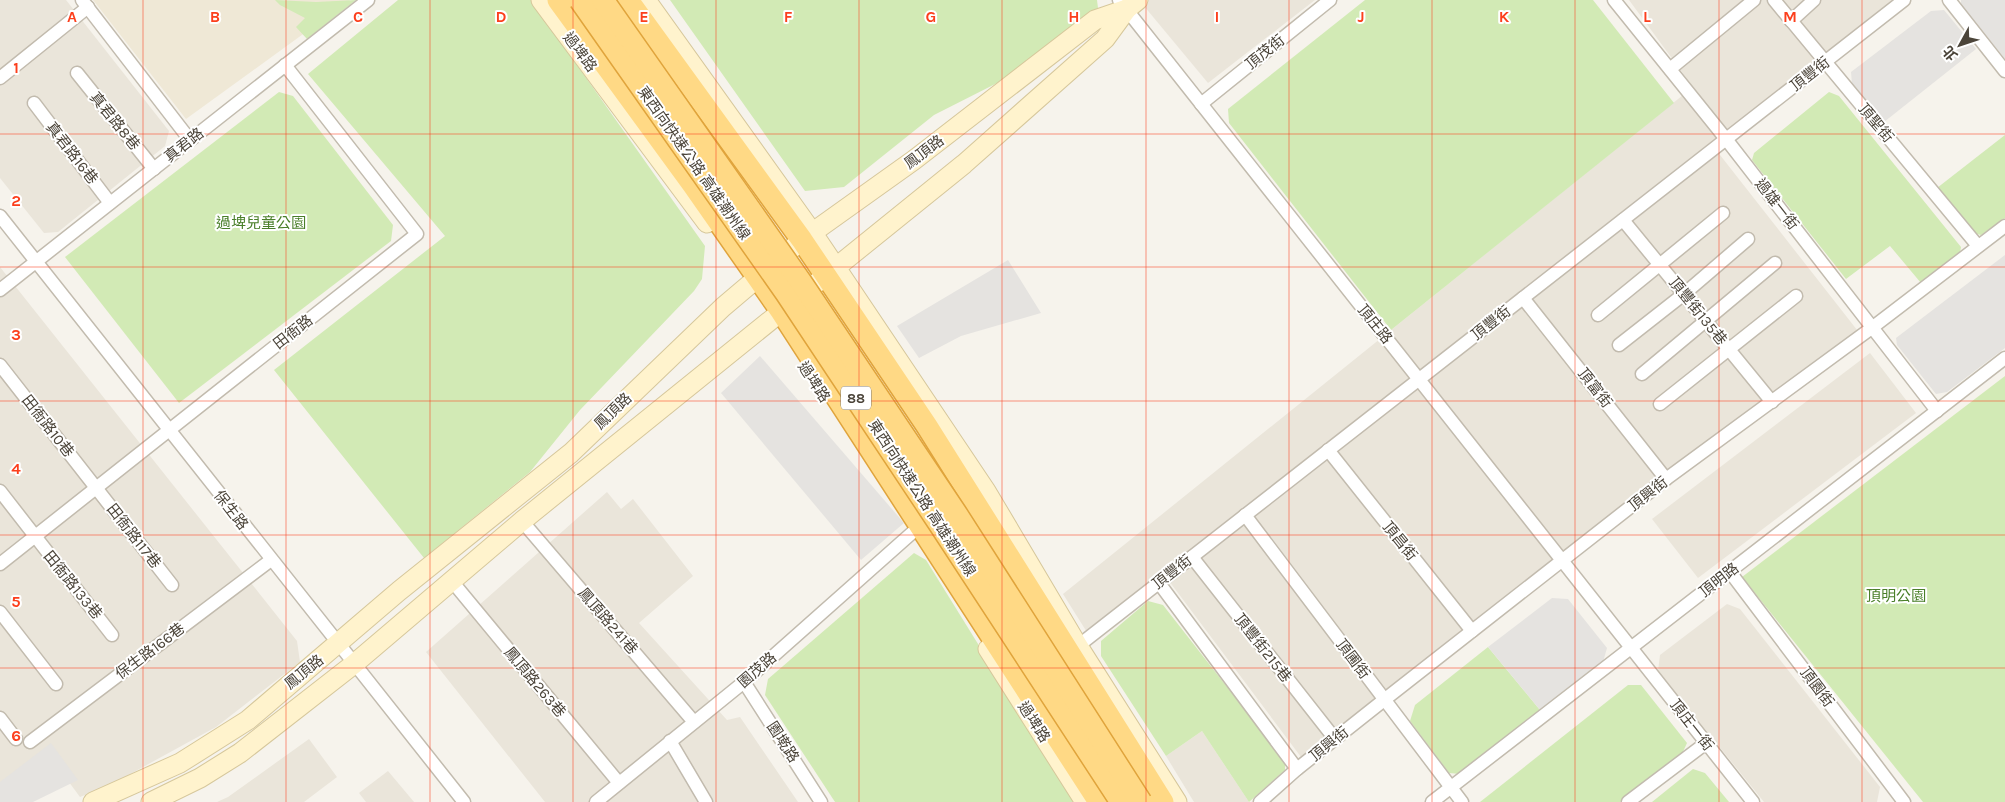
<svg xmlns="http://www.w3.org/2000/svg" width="2005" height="802" font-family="Karla,'Noto Sans TC',sans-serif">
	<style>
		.residential { fill: #eae5da }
		.education { fill: #efe8d6 }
		.green { fill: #d2eab5 }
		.parking { fill: #e5e3e0 }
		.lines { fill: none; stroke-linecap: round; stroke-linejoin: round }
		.minor-casing { stroke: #c2bbae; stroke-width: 15 }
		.secondary-casing { stroke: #d6c79b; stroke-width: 21 }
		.trunk-casing { stroke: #e0a43c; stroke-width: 24 }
		.minor { stroke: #fff; stroke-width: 12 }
		.secondary { stroke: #fff3cd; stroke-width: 19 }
		.trunk { stroke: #ffd985; stroke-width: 21 }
		.trunk-bridge-casing { stroke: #e0a43c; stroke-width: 24; stroke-linecap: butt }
		.trunk-bridge { stroke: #ffd985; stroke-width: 21 }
		.grid { fill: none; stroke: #fc3f1d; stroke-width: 1; stroke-opacity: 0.55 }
		.labels { text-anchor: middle; stroke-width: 4; stroke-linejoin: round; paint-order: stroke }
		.shield { fill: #fff; stroke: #817c74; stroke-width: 1 }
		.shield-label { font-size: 14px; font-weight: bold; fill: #4b4439 }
		.street-label { font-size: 15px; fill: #4b4439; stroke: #fff }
		.park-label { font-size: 15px; fill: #4a7f2a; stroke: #fff }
		.grid-label { font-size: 16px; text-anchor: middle; font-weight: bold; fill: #fc3f1d; stroke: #fff; stroke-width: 4; stroke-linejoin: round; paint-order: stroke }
	</style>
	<rect width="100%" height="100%" fill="#f6f3ec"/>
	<g class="residential">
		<polygon points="0,0 66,0 169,131 165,146 58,232 44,233 0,178"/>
		<polygon points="1139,0 1315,0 1208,83"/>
		<polygon points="1629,0 1895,0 1713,146 1861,335 1307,765 1163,573 1090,637 1063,594 1693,87"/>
		<polygon points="0,267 297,641 300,662 216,727 112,784 80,797 46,751 0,785"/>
		<polygon points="1870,353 1916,413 1698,578 1652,519"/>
		<polygon points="607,492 621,509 633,499 693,576 639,623 727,720 740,717 798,802 545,802 426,652"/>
		<polygon points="1727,604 1740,609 1880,787 1877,802 1764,802 1658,671 1660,655"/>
		<polygon points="1202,731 1249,802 1194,802 1166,756"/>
		<polygon points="309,739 337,777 304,802 217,802 228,797"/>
		<polygon points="388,771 414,802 366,802 359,793"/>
	</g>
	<polygon class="education" points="93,0 350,0 186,119"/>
	<g class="green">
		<polygon points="275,0 316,2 356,0 307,39 296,27 305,18 280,5"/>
		<polygon points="398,0 531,0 705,246 702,279 694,291 580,410 530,472 424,558 274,370 445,236 308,74"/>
		<polygon points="670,0 1097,0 1098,8 1009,77 934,115 844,187 805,191"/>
		<polygon points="1365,0 1593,0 1674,103 1391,330 1229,123 1228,109"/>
		<polygon points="279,92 293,96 393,225 391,241 179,403 65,257"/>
		<polygon points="1829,92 1839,96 1961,247 1960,253 1921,283 1890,246 1846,279 1752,160 1754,153"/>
		<polygon points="2005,135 2005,218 1981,235 1973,233 1937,188"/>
		<polygon points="2005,376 2005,802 1923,802 1742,577"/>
		<polygon points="914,553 926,560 1076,802 835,802 765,695 768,679"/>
		<polygon points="1148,601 1163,605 1285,761 1285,770 1249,802 1202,731 1166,756 1101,656 1101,641"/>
		<polygon points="1488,647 1540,710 1460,774 1449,773 1410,721 1415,705"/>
		<polygon points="1628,685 1641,685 1687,743 1681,756 1620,802 1480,802"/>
		<polygon points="1693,769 1705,773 1729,802 1652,802"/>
	</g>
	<g class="parking">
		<polygon points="1961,0 2005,0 2005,59 1961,5"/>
		<polygon points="1944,10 1976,49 1884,122 1852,84 1851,72 1931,11"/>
		<polygon points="2005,255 2005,348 1947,392 1936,394 1897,345 1896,338"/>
		<polygon points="1008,260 1041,313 961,336 919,358 897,326"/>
		<polygon points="760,356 904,523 861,560 721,393"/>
		<polygon points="1552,598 1568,599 1607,648 1603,662 1540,710 1488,647"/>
		<polygon points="51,743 78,780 33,802 0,802 0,782"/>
	</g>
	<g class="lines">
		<defs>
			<g id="minor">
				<polyline points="82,0 190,140"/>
				<polyline points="1119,0 1753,802"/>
				<polyline points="1614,0 1726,139 1937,411"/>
				<polyline points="1774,0 1978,246"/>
				<polyline points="1949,0 2005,71"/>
				<polyline points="1791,21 1814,0"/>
				<polyline points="1670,69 1754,0"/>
				<polyline points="77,73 154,169"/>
				<polyline points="0,78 88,7"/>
				<polyline points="34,103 110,203"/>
				<polyline points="1201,104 1330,0"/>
				<polyline points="0,216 464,802"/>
				<polyline points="1623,220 1772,402"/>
				<polyline points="0,290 368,0"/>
				<polyline points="1523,298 1666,479"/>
				<polyline points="1598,315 1723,213"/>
				<polyline points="1619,345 1684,294 1748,239"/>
				<polyline points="0,365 172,585"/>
				<polyline points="1642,374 1775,263"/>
				<polyline points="1660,404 1796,296"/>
				<polyline points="1328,450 1472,631"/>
				<polyline points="0,491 112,635"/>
				<polyline points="1245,515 1462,802"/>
				<polyline points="522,521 694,722"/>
				<polyline points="1192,557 1335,739"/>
				<polyline points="0,564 417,234 285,65"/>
				<polyline points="1730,572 1904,802"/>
				<polyline points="451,580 619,783"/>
				<polyline points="1159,583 1297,769"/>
				<polyline points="0,612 56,684"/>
				<polyline points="1078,646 1904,0"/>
				<polyline points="744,682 821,802"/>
				<polyline points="0,718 16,739"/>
				<polyline points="670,741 706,802"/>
				<polyline points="30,742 271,560"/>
				<polyline points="596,802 744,682 913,532"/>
				<polyline points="1260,802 1297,769 1384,700 1666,479 1873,327 2005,226"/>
				<polyline points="1432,802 2005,358"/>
				<polyline points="1628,802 1706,743"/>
			</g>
			<g id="secondary">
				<polyline points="541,0 707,223"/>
				<polyline points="646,0 812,232 986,491 1078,646 1177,802"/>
				<polyline points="988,649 1085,802"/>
				<polyline points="93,802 180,763 248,720 399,591 571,453 723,307 802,240 914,160 1095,20 1127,9"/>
				<polyline points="151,802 200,778 240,753 354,664 522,521 964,164 1105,39 1127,9 1138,0"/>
			</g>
			<g id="trunk">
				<polyline points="558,0 693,185 781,311 1099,802"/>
				<polyline points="628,0 802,240 927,426 1163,802"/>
			</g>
		</defs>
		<use href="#minor" class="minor-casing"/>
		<use href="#secondary" class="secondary-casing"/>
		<use href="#trunk" class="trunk-casing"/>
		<use href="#minor" class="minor"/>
		<use href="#secondary" class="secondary"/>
		<use href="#trunk" class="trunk"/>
		<defs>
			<g id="trunk-bridge">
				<polyline points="580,0 786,293 940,525 1121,802"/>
				<polyline points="603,0 801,282 956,513 1141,802"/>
			</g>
		</defs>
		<use href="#trunk-bridge" class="trunk-bridge-casing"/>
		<use href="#trunk-bridge" class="trunk-bridge"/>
	</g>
	<path class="grid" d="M143,0V802M286,0V802M430,0V802M573,0V802M716,0V802M859,0V802M1002,0V802M1146,0V802M1289,0V802M1432,0V802M1575,0V802M1719,0V802M1862,0V802M0,134H2005M0,267H2005M0,401H2005M0,535H2005M0,668H2005"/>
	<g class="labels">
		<rect class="shield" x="841" y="386.5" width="30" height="23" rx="4"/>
		<g class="shield-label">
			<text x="856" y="403">88</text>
		</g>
		<g class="street-label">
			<text transform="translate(580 52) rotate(53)" y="5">過埤路</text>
			<text transform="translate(1265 52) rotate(-39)" y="5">頂茂街</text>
			<text transform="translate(1810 74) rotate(-38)" y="5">頂豐街</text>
			<text transform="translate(115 121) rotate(51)" y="5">真君路8巷</text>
			<text transform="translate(1876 123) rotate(50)" y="5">頂聖街</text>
			<text transform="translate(184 145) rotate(-38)" y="5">真君路</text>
			<text transform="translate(924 152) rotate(-37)" y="5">鳳頂路</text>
			<text transform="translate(72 153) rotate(52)" y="5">真君路16巷</text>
			<text transform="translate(694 163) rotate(55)" y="5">東西向快速公路 高雄潮州線</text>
			<text transform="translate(1777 204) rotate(52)" y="5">過雄一街</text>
			<text transform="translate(1698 311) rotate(51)" y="5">頂豐街135巷</text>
			<text transform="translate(1491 323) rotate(-38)" y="5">頂豐街</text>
			<text transform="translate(1375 324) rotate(51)" y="5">頂庄路</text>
			<text transform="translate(293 332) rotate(-38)" y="5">田衙路</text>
			<text transform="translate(814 382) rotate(57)" y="5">過埤路</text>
			<text transform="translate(1595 388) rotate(52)" y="5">頂富街</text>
			<text transform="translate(613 411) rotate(-44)" y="5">鳳頂路</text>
			<text transform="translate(48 426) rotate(52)" y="5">田衙路10巷</text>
			<text transform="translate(1648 494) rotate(-38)" y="5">頂興街</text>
			<text transform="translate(922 498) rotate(57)" y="5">東西向快速公路 高雄潮州線</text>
			<text transform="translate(231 510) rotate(52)" y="5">保生路</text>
			<text transform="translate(134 536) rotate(52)" y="5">田衙路117巷</text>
			<text transform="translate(1400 541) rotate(51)" y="5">頂昌街</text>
			<text transform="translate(1172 572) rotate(-38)" y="5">頂豐街</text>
			<text transform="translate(1719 580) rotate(-38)" y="5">頂明路</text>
			<text transform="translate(73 585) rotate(51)" y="5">田衙路133巷</text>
			<text transform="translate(608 621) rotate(49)" y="5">鳳頂路241巷</text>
			<text transform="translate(1263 648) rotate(52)" y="5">頂豐街215巷</text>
			<text transform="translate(150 651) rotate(-37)" y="5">保生路166巷</text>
			<text transform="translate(1353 659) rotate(53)" y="5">頂圃街</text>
			<text transform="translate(757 670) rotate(-41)" y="5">園茂路</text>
			<text transform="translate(304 672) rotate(-39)" y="5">鳳頂路</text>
			<text transform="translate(535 682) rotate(50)" y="5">鳳頂路263巷</text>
			<text transform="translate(1817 687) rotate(53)" y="5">頂園街</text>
			<text transform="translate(1034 722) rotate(57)" y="5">過埤路</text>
			<text transform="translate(1692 725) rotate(52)" y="5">頂庄一街</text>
			<text transform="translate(783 742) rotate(57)" y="5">園墘路</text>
			<text transform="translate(1329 744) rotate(-39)" y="5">頂興街</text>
		</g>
		<g class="park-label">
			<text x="261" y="228">過埤兒童公園</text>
			<text x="1896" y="601">頂明公園</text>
		</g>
	</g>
	<g class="grid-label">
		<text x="72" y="22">A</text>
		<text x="215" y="22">B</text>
		<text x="358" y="22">C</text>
		<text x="501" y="22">D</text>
		<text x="644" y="22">E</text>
		<text x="788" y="22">F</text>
		<text x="931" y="22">G</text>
		<text x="1074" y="22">H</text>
		<text x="1217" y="22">I</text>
		<text x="1361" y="22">J</text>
		<text x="1504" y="22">K</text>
		<text x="1647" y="22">L</text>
		<text x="1790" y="22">M</text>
		<text x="16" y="73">1</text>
		<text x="16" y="206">2</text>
		<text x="16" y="340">3</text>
		<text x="16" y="474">4</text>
		<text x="16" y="607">5</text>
		<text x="16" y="741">6</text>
	</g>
	<g transform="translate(1960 45) rotate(230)" stroke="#ffffff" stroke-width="4" paint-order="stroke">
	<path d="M0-4L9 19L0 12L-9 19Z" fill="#4b4439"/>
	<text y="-8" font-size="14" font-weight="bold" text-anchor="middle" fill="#4b4439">北</text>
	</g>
</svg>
